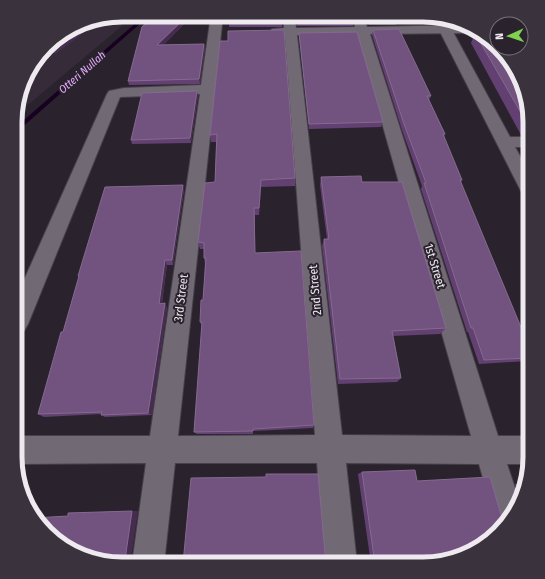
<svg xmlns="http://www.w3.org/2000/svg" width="545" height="579" font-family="'Fira Sans Condensed',sans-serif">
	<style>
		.built { fill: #352b39 }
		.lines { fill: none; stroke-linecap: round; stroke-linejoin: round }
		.stream { fill: #170020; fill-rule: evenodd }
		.minor-casing { stroke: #47414a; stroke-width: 2 }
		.tertiary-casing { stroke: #47414a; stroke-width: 2 }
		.minor { fill: #716a75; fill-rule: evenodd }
		.tertiary { fill: #716a75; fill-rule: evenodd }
		.wall { fill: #624071 }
		.shaded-wall { fill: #462d50 }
		.building { fill: #72527e; stroke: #856a90 }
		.labels { text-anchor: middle; stroke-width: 4; stroke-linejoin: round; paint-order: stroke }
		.far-water-label { font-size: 11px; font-style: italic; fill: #e6adfe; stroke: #2a232d }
		.street-label { font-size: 12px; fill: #eeeaf0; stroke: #2a232d }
		.rim { fill: none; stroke: #eeeaf0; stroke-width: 5 }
	</style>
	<rect width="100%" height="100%" fill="#2a232d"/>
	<polygon class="built" points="122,15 135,15 17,114 17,102 29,68 52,41 88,21"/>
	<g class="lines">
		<polygon class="stream" points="145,15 150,15 19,130 17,131 17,126"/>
		<defs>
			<path id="minor" d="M211,15H223L178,436L315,435L285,36L272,35L270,32L272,29L284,28L283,15H295L296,28L355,27L352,16H364L367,27L465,25L479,31L474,33L370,34L498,436H530V464H507L519,500L516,510L499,528L494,517L479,464L346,463L357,564H325L317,463H175L164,564H132L146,463L15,464V436H150L200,94L120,97L28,324L24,331L16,335V298L107,94L109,91L124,88L201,85ZM297,35H357L471,436L342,435Z"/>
			<polygon id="tertiary" points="432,16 446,19 510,137 530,137 530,147 515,147 530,174 530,198 523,196 521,191"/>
		</defs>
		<use href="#minor" class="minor-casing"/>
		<use href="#tertiary" class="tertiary-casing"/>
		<use href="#minor" class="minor"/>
		<use href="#tertiary" class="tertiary"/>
	</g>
	<g class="wall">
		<polygon points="296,15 352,16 354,21 353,26 297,26"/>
		<polygon points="365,16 395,16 397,21 396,25 369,25"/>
		<polygon points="100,20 56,53 45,50 52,41"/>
		<polygon points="186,22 163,45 204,44 205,49 200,84 129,85 128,81 142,27"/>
		<polygon points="282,22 282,27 229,27 229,23"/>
		<polygon points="373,30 431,96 429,100 445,134 444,137 462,180 461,182 530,358 530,360 527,361 479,364 468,332 467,332 421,189 422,186 402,130 372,35"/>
		<polygon points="299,33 383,122 381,127 309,129 299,37"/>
		<polygon points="475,33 530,115 530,136 521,135 471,43"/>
		<polygon points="220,41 295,178 295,186 261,187 259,215 255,215 255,253 314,425 313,428 253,431 253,434 197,434 194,432 202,326 200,322 203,300 205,264 204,258 204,249 200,249 198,242 215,182 216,142 211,142 210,135"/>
		<polygon points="198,96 191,143 132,144 131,140"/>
		<polygon points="321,177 362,182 446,328 440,334 393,336 401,378 397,382 338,384 322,246 324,239 327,239 320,185"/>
		<polygon points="184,190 173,265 167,265 162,303 165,303 167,308 152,415 105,417 101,415 101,414 44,417 38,414 63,332 79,277 78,276"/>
		<polygon points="362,472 417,481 502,518 430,564 371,564 358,474"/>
		<polygon points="524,483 520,497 515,484"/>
	</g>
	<g class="shaded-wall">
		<polygon points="185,18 186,22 159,50 157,45"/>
		<polygon points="101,19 100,20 56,53 51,44 69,31 88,21"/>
		<polygon points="204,44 205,49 200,84 199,79"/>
		<polygon points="197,91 198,96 191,143 190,138"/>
		<polygon points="261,180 261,187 259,215 259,208"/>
		<polygon points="183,185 184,190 173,265 172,260"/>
		<polygon points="165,260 167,265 161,308 159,304"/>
		<polygon points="165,303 167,308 152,415 148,413"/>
		<polygon points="132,511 138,511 131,558 125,560"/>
		<polygon points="124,558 123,564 117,564 117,560"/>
	</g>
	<g class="building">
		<polygon points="154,15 169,15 185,18 157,45 204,44 199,79 128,81 142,27"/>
		<polygon points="229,15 282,15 282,22 229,23"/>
		<polygon points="297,16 352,16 354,21 298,22"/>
		<polygon points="368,16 395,16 397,21 370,21"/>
		<polygon points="399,29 431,96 427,96 445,134 443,134 462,180 460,180 530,349 530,358 484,360 473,328 471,328 424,183 426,183 404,124 373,30"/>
		<polygon points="284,30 295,178 261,180 259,208 254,208 255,253 301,251 314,425 253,429 253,431 194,432 202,322 200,322 201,300 203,300 206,258 204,258 204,243 198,242 205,183 215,182 217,134 210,135 220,41 228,41 228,31"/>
		<polygon points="69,31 51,44 50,44 52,41"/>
		<polygon points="357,32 383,122 309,124 299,33"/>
		<polygon points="475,33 480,33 512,62 530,115 530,125 528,125"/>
		<polygon points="197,91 190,138 131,140 142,93"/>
		<polygon points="361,176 362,182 402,182 446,328 392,331 401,378 340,379 324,239 329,239 321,177"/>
		<polygon points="183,185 172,260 165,260 159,304 165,303 148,413 101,415 102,412 38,414 61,332 63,332 79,276 78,276 105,187"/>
		<polygon points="415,470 417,481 490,477 502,518 504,522 483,546 430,564 375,564 362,472"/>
		<polygon points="266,474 318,474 326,564 183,564 191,478 266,477"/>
		<polygon points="132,511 125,560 117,560 117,564 69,550 34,518 68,516 68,513"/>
	</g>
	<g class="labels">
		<g class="far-water-label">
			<text transform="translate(82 72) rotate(-41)" y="4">Otteri Nullah</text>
		</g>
		<g class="street-label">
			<text transform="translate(435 266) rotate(73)" y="4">1st Street</text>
			<text transform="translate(315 290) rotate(-95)" y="4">2nd Street</text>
			<text transform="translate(181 298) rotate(-83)" y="4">3rd Street</text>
		</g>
	</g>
	<path d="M0 0H545V579H0ZM122 22H423A100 100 0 0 1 523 122V457A100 100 0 0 1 423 557H122A100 100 0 0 1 22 457V122A100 100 0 0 1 122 22Z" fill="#3a333d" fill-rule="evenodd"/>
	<path class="rim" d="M122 22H423A100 100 0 0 1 523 122V457A100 100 0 0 1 423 557H122A100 100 0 0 1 22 457V122A100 100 0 0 1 122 22Z"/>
	<g transform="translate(509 36) rotate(267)"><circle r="19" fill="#2a232d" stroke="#78737b"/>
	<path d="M0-3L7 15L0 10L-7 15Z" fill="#80d051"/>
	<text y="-6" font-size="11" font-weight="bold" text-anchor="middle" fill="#eeeaf0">N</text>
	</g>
</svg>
